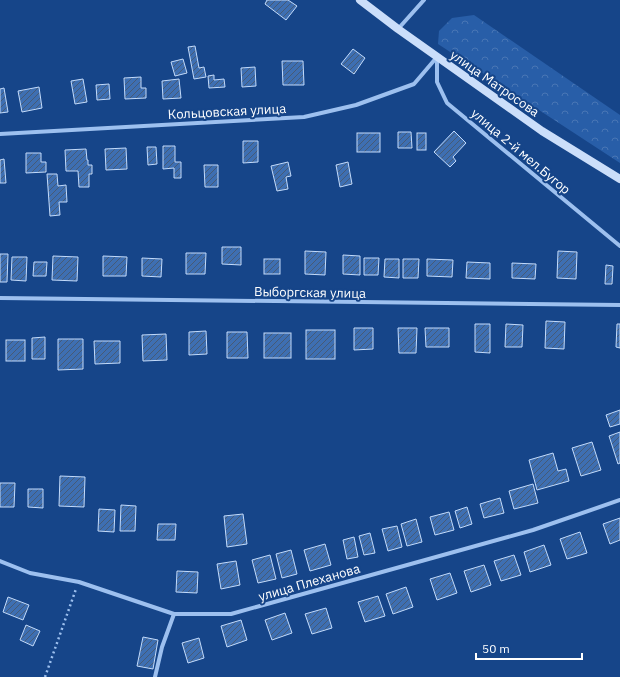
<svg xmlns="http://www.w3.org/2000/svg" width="620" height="677" font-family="'IBM Plex Sans',sans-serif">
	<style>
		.forest { fill: url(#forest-crowns) }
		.building { fill: url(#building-hatch); stroke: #c3dbfb }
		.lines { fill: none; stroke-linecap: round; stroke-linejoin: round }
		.path { stroke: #9dc0ef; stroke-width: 2.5; stroke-dasharray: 2 3; stroke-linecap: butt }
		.street { stroke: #9dc0ef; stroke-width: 4 }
		.secondary { stroke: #cbdefa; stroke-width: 8 }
		.labels { text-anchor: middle; stroke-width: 4; stroke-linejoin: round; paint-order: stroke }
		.street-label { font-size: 13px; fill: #fff; stroke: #164589 }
	</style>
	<defs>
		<pattern id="forest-crowns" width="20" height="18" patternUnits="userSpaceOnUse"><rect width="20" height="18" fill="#285ea8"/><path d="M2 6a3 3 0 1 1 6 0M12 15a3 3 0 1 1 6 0" fill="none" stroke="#4876b5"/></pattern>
		<pattern id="building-hatch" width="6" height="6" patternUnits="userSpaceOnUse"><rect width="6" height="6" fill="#3e6fb2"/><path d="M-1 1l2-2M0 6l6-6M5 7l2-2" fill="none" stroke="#465a75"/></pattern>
	</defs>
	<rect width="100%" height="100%" fill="#164589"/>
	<polygon class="forest" points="474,15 620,115 620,163 438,44 439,31 452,18"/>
	<g class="building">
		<polygon points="267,0 288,0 297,6 286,20 265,4"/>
		<polygon points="195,46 199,68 204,67 206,77 194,79 188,47"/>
		<polygon points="353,49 365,58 354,74 341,64"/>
		<polygon points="183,59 187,73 175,76 171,62"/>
		<polygon points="282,61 303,61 304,85 283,85"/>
		<polygon points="255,67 256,86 242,87 241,68"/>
		<polygon points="214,75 214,80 224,79 225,87 209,88 208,76"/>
		<polygon points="141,77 141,88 146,88 146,98 125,99 124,78"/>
		<polygon points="83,79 87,102 75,104 71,81"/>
		<polygon points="179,79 181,98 163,99 162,81"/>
		<polygon points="109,84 110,99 97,100 96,85"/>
		<polygon points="39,87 42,108 22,112 18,91"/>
		<polygon points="4,88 8,112 0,113 0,89"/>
		<polygon points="454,131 466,143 453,157 456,161 450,167 434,152"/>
		<polygon points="398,132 411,132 412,148 398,148"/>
		<rect x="357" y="133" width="23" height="19"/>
		<rect x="417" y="133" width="9" height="17"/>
		<polygon points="243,141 258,141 258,162 243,163"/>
		<polygon points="163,146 175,146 175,162 181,162 181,178 174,178 174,168 163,169"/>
		<polygon points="147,147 156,147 157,164 148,165"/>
		<polygon points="126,148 127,169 106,170 105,149"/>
		<polygon points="86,149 87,160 88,160 88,165 92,165 92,174 89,174 89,187 79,187 78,171 66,171 65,150"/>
		<polygon points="26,153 41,153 41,162 46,162 46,172 26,173"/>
		<polygon points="4,159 6,183 0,183 0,160"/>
		<polygon points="288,162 291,176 286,177 288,189 277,191 271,166"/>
		<polygon points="348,162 352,184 340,187 336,165"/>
		<polygon points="204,165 218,165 218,187 205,187"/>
		<polygon points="47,174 57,174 58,186 66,185 67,202 59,202 60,215 50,216"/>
		<polygon points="222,247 241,247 241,265 222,264"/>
		<polygon points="305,251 326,252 325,275 305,274"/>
		<polygon points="558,251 577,252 576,279 557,278"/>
		<polygon points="186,253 206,253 205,274 186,274"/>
		<polygon points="0,254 8,254 7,282 0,282"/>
		<polygon points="343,255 360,256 360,275 343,274"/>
		<polygon points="53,256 78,257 77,281 52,280"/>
		<polygon points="103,256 127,257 126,276 103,276"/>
		<polygon points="12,257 27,257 26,281 11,280"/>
		<polygon points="142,258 162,259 161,277 142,276"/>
		<polygon points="364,258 379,258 378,275 364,275"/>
		<rect x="264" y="259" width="16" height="15"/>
		<polygon points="385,259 399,259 399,278 384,277"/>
		<polygon points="403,259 419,259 418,278 403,278"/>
		<polygon points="427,259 453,260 452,277 427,276"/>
		<polygon points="34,262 47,262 46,276 33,276"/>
		<polygon points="467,262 490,263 490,279 466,278"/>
		<polygon points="512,263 536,264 535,279 512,278"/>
		<polygon points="606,265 613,266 612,284 605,284"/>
		<polygon points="546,321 565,322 564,349 545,348"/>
		<polygon points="475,324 490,324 490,353 475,352"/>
		<polygon points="506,324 523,325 522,347 505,347"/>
		<polygon points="617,324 620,324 620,348 616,347"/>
		<polygon points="354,328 373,328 373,349 354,350"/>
		<polygon points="398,328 417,328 416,353 399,353"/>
		<polygon points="425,328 449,328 449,347 426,347"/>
		<rect x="306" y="330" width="29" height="29"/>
		<polygon points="206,331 207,354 189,355 189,332"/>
		<polygon points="227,332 247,332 248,358 227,358"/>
		<rect x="264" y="333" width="27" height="25"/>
		<polygon points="166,334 167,360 143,361 142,335"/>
		<polygon points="45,337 45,359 32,359 32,338"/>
		<polygon points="58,339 83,339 83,369 58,370"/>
		<rect x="6" y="340" width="19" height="21"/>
		<polygon points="94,341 120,341 120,363 95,364"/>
		<polygon points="620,410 620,424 610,427 606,415"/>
		<polygon points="620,432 620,463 618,464 609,436"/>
		<polygon points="592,442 601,470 581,476 572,448"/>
		<polygon points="553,453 558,471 566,469 569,481 537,490 529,460"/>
		<polygon points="60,476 85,477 84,507 59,506"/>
		<polygon points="0,483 15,483 14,507 0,507"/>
		<polygon points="533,484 538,503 514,509 509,491"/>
		<polygon points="28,489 43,489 43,508 28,507"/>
		<polygon points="500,498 504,513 484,518 480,504"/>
		<polygon points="121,505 136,506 135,531 120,531"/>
		<polygon points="467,507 472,524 460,528 455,511"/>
		<polygon points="99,509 115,510 114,532 98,531"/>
		<polygon points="449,512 454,530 435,535 430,517"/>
		<polygon points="243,514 247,544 227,547 224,516"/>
		<polygon points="620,518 620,540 610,544 603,524"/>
		<polygon points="416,519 422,542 407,546 401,524"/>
		<polygon points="158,524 176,524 175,540 157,540"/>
		<polygon points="397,526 402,547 388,551 382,529"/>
		<polygon points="580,532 587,553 567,559 560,539"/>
		<polygon points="370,533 375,553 364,555 359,536"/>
		<polygon points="354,537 358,557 347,559 343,540"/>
		<polygon points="325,544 331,565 310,571 304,550"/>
		<polygon points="544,545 551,565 530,572 524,552"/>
		<polygon points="291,550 297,574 282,578 276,554"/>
		<polygon points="270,555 276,579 258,583 252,560"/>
		<polygon points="514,555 521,575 501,581 494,561"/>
		<polygon points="236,561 240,585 221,589 217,564"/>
		<polygon points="484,565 491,585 471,592 464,571"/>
		<polygon points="177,571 198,572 197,593 176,592"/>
		<polygon points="450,573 457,593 437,600 430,579"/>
		<polygon points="406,587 413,607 393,614 386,594"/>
		<polygon points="378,596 385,616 365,622 358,602"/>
		<polygon points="8,597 29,605 23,620 3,612"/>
		<polygon points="326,608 332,628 312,634 305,614"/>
		<polygon points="285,613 292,633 272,640 265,620"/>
		<polygon points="241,620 247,640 227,647 221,626"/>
		<polygon points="26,625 40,631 33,646 20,640"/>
		<polygon points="143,637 158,640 153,669 137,666"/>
		<polygon points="199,638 204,658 188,663 182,643"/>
	</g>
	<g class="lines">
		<polyline class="path" points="45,677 76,589"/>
		<g class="street">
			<polyline points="398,29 424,0"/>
			<polyline points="437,58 437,82 447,103 620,246"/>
			<polyline points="0,134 304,117 356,105 414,84 437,57"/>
			<polyline points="0,298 620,305"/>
			<polyline points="0,561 30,573 79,582 174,614 231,614 533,530 620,500"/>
			<polyline points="155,677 162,647 174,614"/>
		</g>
		<polyline class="secondary" points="360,0 398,29 542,131 620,179"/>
	</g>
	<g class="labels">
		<g class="street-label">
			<text transform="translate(495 83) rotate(35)" y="5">улица Матросова</text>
			<text transform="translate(227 111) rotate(-3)" y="5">Кольцовская улица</text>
			<text transform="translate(521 151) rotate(40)" y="5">улица 2-й мел.Бугор</text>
			<text transform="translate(310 292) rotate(1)" y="5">Выборгская улица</text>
			<text transform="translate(309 582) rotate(-16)" y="5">улица Плеханова</text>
		</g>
	</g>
	<path d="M476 653v6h106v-6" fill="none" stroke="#ffffff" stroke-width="2"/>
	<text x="482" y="653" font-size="12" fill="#ffffff" stroke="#164589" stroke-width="3" paint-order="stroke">50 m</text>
</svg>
